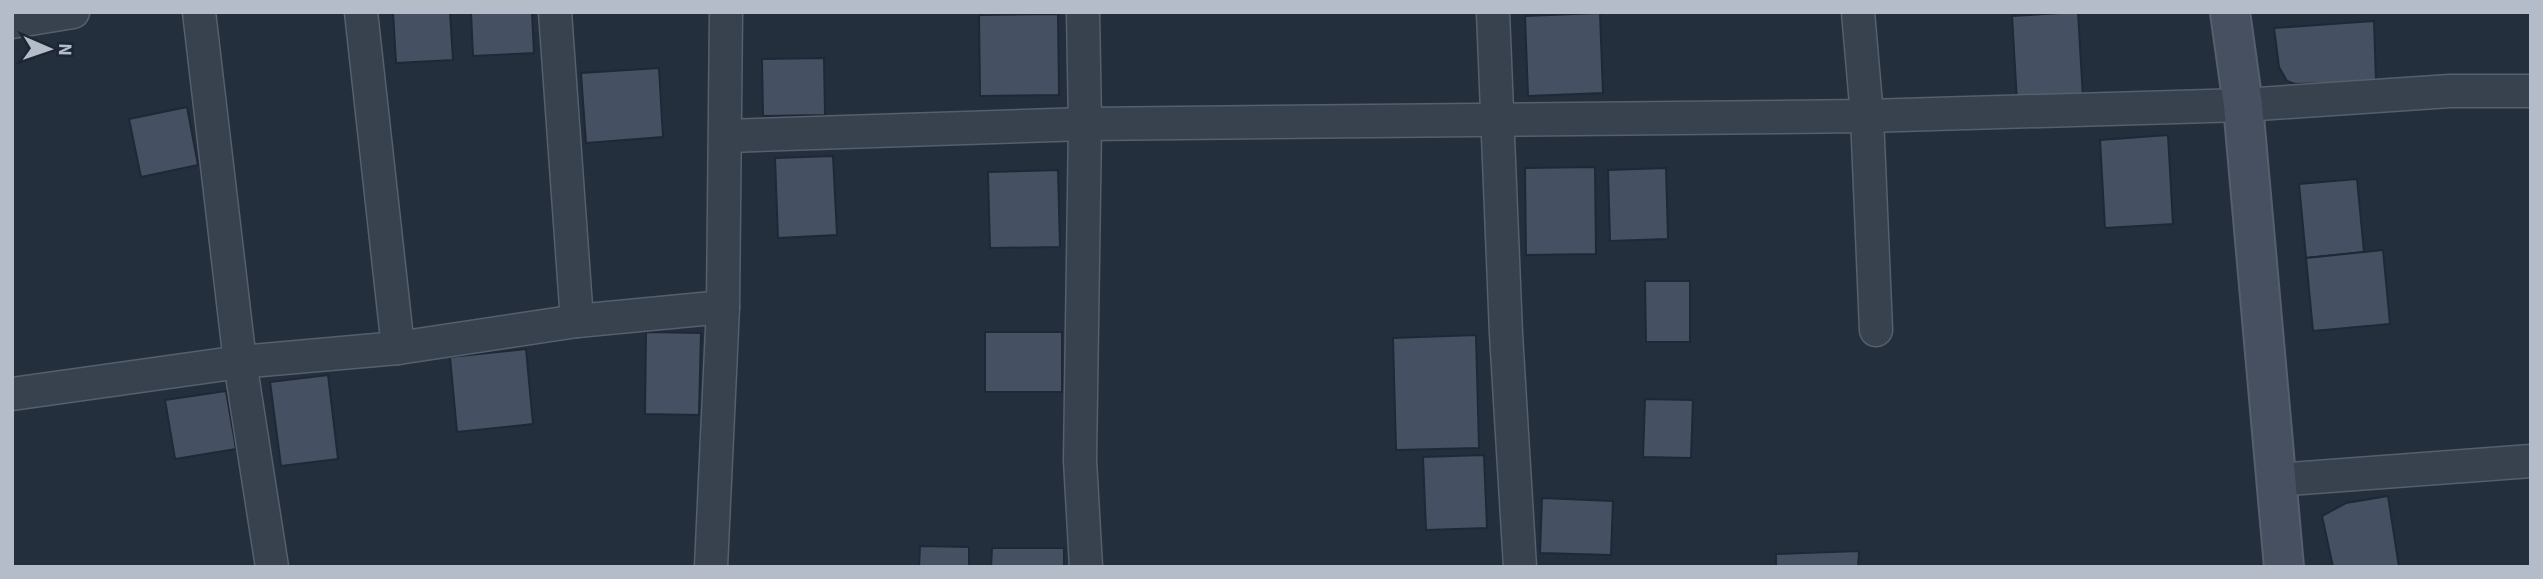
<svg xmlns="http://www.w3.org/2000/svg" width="2543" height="579" font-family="'Source Sans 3',sans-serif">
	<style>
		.building { fill: #455162; stroke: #1f2835; stroke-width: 2 }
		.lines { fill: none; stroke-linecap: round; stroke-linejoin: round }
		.street-casing { stroke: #565f6c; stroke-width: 35 }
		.secondary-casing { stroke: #565f6c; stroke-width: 42 }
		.street { stroke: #38414e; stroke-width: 32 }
		.secondary { stroke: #465061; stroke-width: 38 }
	</style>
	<rect width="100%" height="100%" fill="#242f3e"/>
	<g class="building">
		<polygon points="393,12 450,12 453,60 396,63"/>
		<polygon points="471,12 532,12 534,53 473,56"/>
		<polygon points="2078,12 2083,98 2017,102 2012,16"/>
		<polygon points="1600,13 1603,93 1528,96 1525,16"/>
		<polygon points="1058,14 1059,95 980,96 979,15"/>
		<polygon points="2374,21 2376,82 2295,84 2287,81 2279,67 2274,28"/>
		<polygon points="824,58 825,115 763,116 762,59"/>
		<polygon points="659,68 663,137 586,143 581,73"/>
		<polygon points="187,107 198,165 141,177 129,119"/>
		<polygon points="2168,135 2173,224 2105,228 2100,140"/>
		<polygon points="833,156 837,235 778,238 775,158"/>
		<polygon points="1595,167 1596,254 1526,255 1525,168"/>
		<polygon points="1666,168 1668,239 1610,241 1608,170"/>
		<polygon points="1058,170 1060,247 990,248 988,172"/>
		<polygon points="2357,179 2364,252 2306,258 2299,184"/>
		<polygon points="2383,250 2390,324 2313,331 2306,258"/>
		<polygon points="1645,281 1690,281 1690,342 1646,342"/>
		<polygon points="646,332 701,333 699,415 645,414"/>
		<rect x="985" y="332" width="77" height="60"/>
		<polygon points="1476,335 1479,448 1396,450 1393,338"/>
		<polygon points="526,349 533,424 457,432 450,357"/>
		<polygon points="328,375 338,459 281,466 270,382"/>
		<polygon points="226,391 236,449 175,459 165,400"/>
		<polygon points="1645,399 1693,400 1691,458 1643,457"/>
		<polygon points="1484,455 1487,528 1426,530 1423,457"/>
		<polygon points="2388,496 2399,567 2333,567 2322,516 2346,503"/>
		<polygon points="1542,498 1613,501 1611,555 1540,553"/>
		<polygon points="920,546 969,547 969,567 919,567"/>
		<polygon points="992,548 1064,548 1064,567 991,567"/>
		<polygon points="1859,551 1858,567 1776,567 1776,554"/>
	</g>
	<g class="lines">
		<defs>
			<g id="street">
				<polyline points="199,12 240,362 272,567"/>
				<polyline points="361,12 398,348"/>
				<polyline points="555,12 577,321"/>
				<polyline points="1083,12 1085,124 1080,460 1086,567"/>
				<polyline points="1493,12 1506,334 1520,567"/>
				<polyline points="1858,12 1867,116 1876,330"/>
				<polyline points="12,22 73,12"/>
				<polyline points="727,136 1085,124 1867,116 2243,105 2450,91 2531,91"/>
				<polyline points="12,394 240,362 398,348 577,321 723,307"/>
				<polyline points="2276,480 2531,461"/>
				<polyline points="711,567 723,307 726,12"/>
			</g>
			<polyline id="secondary" points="2230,12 2243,105 2284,567"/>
		</defs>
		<use href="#street" class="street-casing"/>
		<use href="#secondary" class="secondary-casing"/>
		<use href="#street" class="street"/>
		<use href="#secondary" class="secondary"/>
	</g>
	<rect width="2543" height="579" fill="none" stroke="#b4bcc9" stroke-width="28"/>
	<g transform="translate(49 49) rotate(92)" stroke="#1d2633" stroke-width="5" paint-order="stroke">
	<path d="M0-5L12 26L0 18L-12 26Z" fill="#b4bcc9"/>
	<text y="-10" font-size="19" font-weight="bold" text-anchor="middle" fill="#b4bcc9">N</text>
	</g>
</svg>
